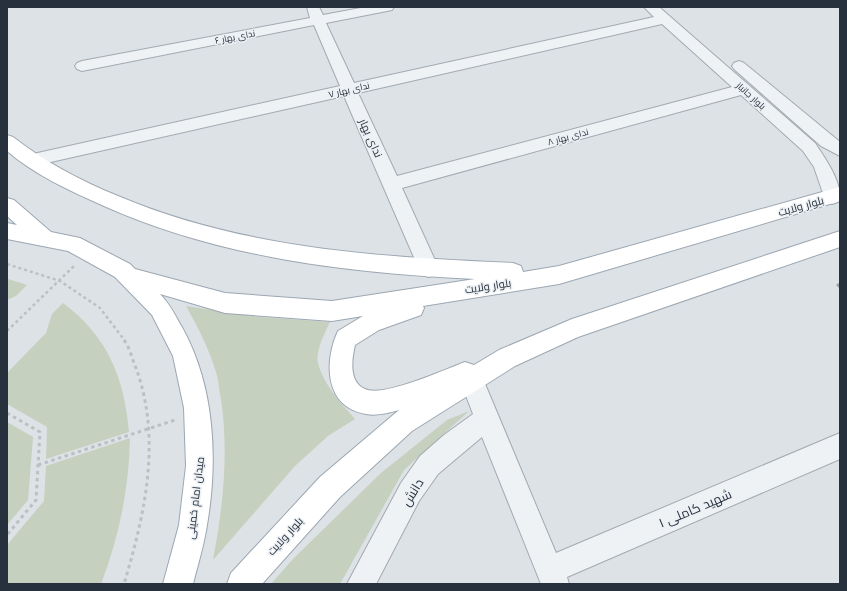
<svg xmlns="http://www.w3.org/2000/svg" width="847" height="591" font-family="Jost,Cairo,sans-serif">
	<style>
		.green { fill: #c5d0be }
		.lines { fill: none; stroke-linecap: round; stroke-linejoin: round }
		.minor-casing { stroke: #a3a9b0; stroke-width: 2 }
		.major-casing { stroke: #9ca7b2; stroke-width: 2 }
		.path-far1 { stroke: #bbc0c5; stroke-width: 2.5; stroke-dasharray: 3 3; stroke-linecap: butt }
		.path { stroke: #bbc0c5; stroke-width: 3; stroke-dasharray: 3.5 3.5; stroke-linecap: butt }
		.minor { fill: #eff2f5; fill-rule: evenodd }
		.major { fill: #fff; fill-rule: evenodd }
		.wall { fill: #9ba1a8 }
		.labels { text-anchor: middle; stroke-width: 3; stroke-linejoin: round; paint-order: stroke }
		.far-street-label { font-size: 9px; fill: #27313d; stroke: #ecf0f4 }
		.street-label { font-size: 11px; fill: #27313d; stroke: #ecf0f4 }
		.near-street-label { font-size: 13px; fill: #27313d; stroke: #ecf0f4 }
	</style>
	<rect width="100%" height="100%" fill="#dde2e6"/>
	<g class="green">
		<polygon points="7,279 8,279 27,285 16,296 7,300"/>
		<path d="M63,303C108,337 124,377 129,432L46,459L47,427L7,404V373L46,333L52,314Z"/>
		<path d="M186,306L259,317L330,322C325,332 315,352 318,363C323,384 341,403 355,419L328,436L295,466L213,560C223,507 229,453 221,399C219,391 219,381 216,372C209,349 198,327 186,306Z"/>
		<polygon points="469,411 404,470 340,584 271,584 293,559 381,473 447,420"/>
		<polygon points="7,422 33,437 28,500 7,525"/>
		<path d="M130,438C129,489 119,537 101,584H7V545L44,501L46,466Z"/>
	</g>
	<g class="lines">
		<defs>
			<g id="minor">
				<path d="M307,7H319L323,15L366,7H394L392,10L387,11L326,23L354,83L654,17L644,7H659L815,143C823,155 846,187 838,202L832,204L826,202L814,167L803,151L741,95L402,188L439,269L436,275L429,277L422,275L419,269L344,96L33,166L27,164L24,160L27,156L33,154L340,86L314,25L82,71L77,69L75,66L77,63L82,61L310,18ZM662,24L732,87L397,176L358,93Z"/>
				<polygon points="739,61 744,63 840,142 840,156 821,146 734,69 732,66 734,63"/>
				<polygon points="472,369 480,372 556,553 840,433 840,459 567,577 569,584 541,584 482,437 438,474 419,501 376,584 347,584 401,483 420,456 444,435 473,414 460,380 464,372"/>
			</g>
			<path id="major" d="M7,135L13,137C45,162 81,181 118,196C243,249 379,257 513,263L521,266L523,272L559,266L840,187V201L559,284L423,306L424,308L421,315L379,330L355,345C352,358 348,382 365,389C382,398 446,369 465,362L474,365L499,350L572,319L840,231V247L578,337L515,366L412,431L340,497L262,584H227L231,573L320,477L399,410C388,413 377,416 366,414C324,407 324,361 338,331L363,316L332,321L225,313L160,294C170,304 176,317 183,329C215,388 218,460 207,525C204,545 198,564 193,584H163L179,525L186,466L184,408L173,356L152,315L115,277L68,251L7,239V223L17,225L7,216V198L14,200L51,232L80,238L130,264L135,269L225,293L332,301L475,279C348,273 221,258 104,206C70,191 35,175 7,151Z"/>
		</defs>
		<use href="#minor" class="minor-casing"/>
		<use href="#major" class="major-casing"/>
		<g class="path-far1">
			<polyline points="7,264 60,281 100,308 125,341"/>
			<polyline points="7,331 74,266"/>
		</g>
		<g class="path">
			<path d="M124,340C130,348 132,359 136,368C162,439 145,514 124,584"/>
			<polyline points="7,413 40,432 36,500 7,535"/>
			<polyline points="38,465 175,420"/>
		</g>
		<use href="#minor" class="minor"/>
		<use href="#major" class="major"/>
	</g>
	<polygon class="wall" points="840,282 840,289 836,285"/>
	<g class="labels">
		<g class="far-street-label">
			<text transform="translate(235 37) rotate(-11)" y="3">ندای بهار ۶</text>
			<text transform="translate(349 90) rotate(-13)" y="3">ندای بهار ۷</text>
			<text transform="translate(751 96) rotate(42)" y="3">بلوار جانباز</text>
			<text transform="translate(568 137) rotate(-15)" y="3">ندای بهار ۸</text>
		</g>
		<g class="street-label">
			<text transform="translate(371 138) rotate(66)" y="4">ندای بهار</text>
			<text transform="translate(801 206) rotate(-16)" y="4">بلوار ولایت</text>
			<text transform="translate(488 286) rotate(-9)" y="4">بلوار ولایت</text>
			<text transform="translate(195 498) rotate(-83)" y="4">میدان امام خمینی</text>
			<text transform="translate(285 536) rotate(-48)" y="4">بلوار ولایت</text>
		</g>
		<g class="near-street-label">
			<text transform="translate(412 492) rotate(-58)" y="5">دانش</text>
			<text transform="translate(695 508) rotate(-23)" y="5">شهید کاملی ۱</text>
		</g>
	</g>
	<rect width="847" height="591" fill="none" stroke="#27313d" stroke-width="16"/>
</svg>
